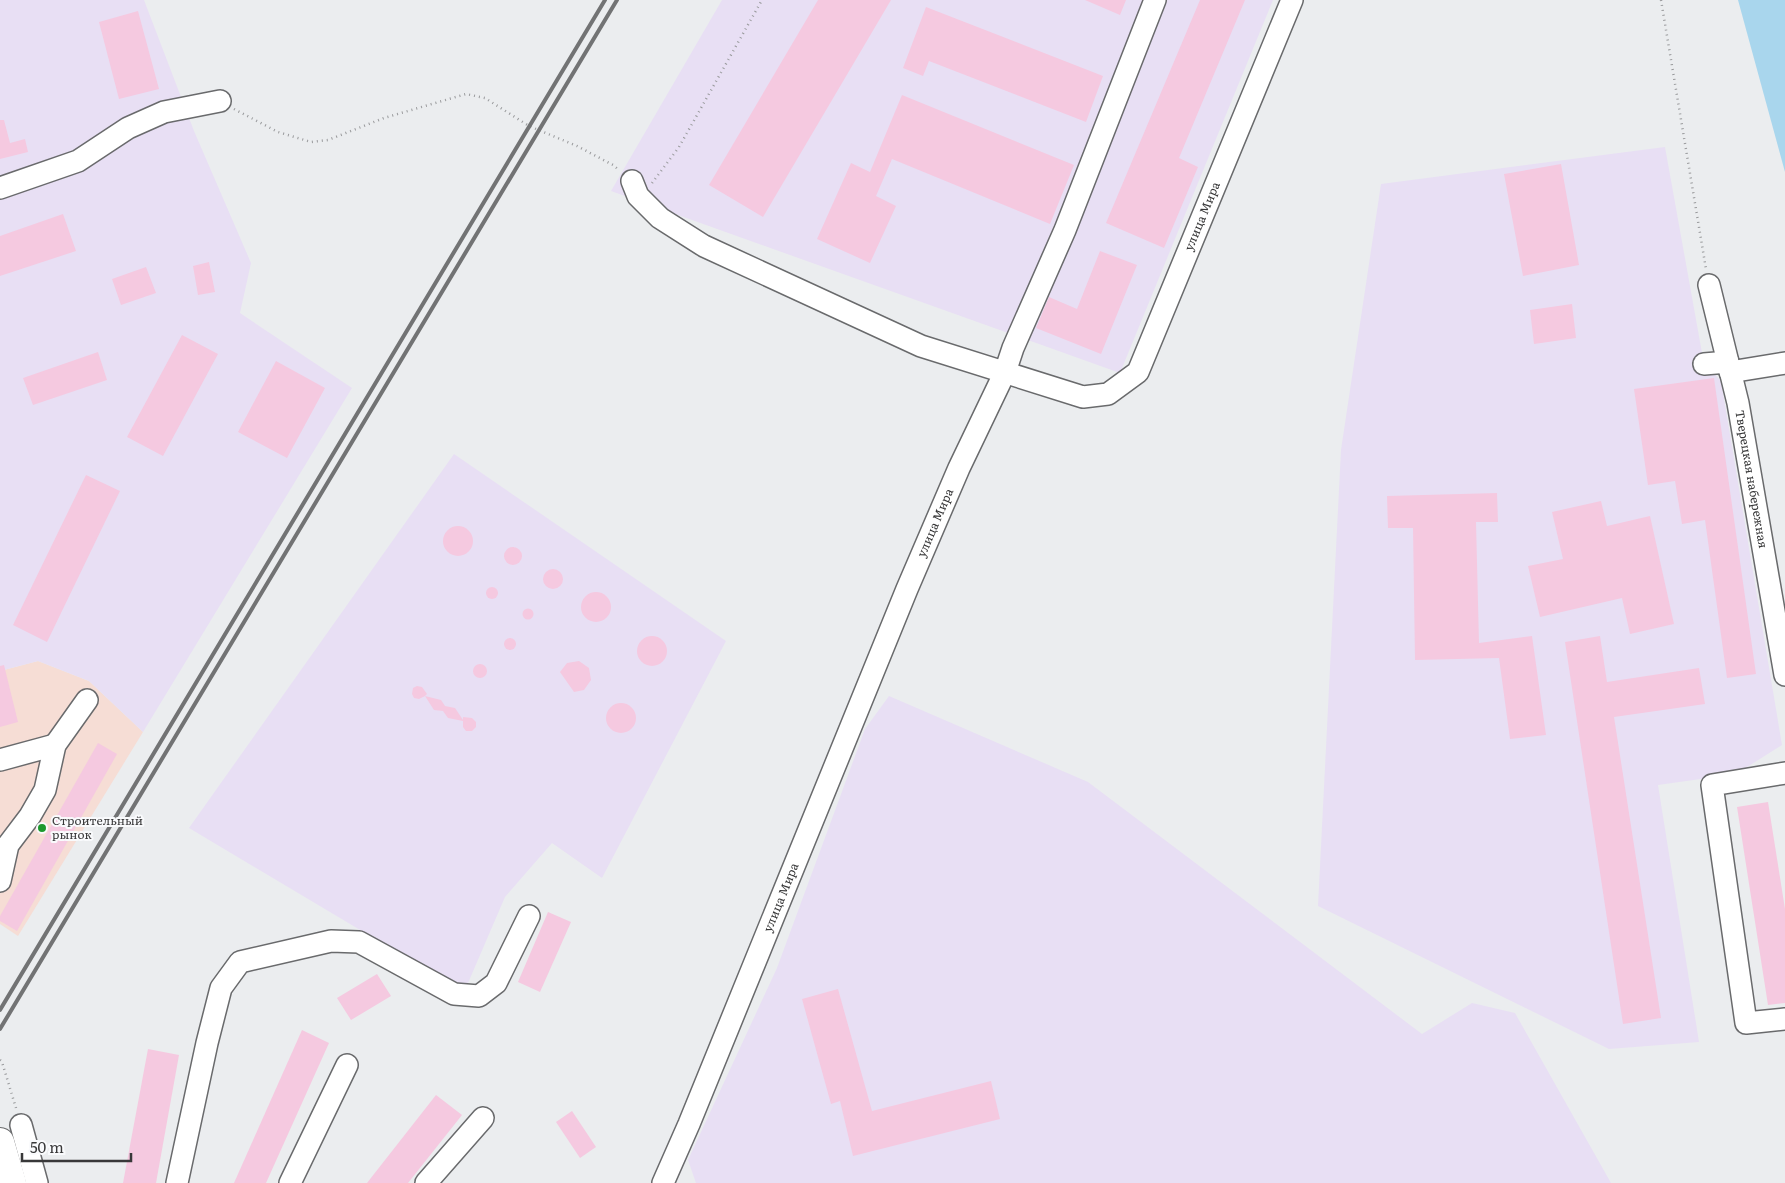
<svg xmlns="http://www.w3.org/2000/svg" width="1785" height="1183" font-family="Literata,serif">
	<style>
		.commercial { fill: #f6ddd5 }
		.industrial { fill: #e8dff4 }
		.water { fill: #a9d6ed }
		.building { fill: #f5c9e0 }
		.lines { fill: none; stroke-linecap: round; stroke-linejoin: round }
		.minor-casing { stroke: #696a6c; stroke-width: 24 }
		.major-casing { stroke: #696a6c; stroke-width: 30 }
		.path { stroke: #999a9c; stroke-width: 2.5; stroke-dasharray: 1 4; stroke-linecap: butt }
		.minor { stroke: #fff; stroke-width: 21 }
		.major { stroke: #fff; stroke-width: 28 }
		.rail { stroke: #727374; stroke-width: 4 }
		.poi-dot { fill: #1c992d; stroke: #f9fafc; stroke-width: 2 }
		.labels { text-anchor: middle; stroke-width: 4; stroke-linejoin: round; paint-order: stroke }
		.street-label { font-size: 12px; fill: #383839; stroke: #f9fafc }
		.poi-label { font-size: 12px; fill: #383839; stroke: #f9fafc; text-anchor: start }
	</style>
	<rect width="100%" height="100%" fill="#ebedef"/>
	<polygon class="commercial" points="38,661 89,681 143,732 18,936 0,924 0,671"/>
	<g class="industrial">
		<polygon points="0,0 144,0 194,131 251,263 240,313 352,388 143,732 89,681 38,661 0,671"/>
		<polygon points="722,0 1273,0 1120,373 611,191"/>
		<polygon points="1665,147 1704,364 1721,381 1782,745 1736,774 1658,785 1699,1042 1609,1049 1318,906 1341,450 1381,184"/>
		<polygon points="454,454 726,641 602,878 552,843 505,897 465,990 434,974 189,828"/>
		<polygon points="889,696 1088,782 1422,1034 1472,1003 1515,1013 1611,1183 696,1183 688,1160 777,968 865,729"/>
	</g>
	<polygon class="water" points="1738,0 1785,0 1785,172"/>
	<g class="building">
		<polygon points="818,0 891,0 763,217 709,185"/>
		<polygon points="1085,0 1126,0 1120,15"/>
		<polygon points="1200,0 1245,0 1179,158 1198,167 1164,248 1106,223"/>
		<polygon points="926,7 1103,76 1086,122 929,61 923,76 903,68"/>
		<polygon points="138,11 159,89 119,99 99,22"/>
		<polygon points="902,95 1074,165 1050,224 892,159 876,196 896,206 870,263 817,239 851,163 870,172"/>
		<polygon points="0,120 4,120 10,143 25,139 28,152 0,159"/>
		<polygon points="1561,164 1579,265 1523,276 1504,174"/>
		<polygon points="63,214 76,251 0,276 0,236"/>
		<polygon points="1100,251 1137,265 1101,354 1036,328 1049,297 1077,309"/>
		<polygon points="209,262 215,292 198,295 193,266"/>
		<polygon points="146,267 156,293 121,305 112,279"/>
		<polygon points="1572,304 1576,338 1534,344 1530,310"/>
		<polygon points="182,335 218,354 163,456 127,437"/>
		<polygon points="98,352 107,380 33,405 23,378"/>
		<polygon points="276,361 325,388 287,458 238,432"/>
		<polygon points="1714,378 1756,674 1727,678 1705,520 1682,524 1675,481 1648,485 1634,389"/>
		<polygon points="86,475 120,491 47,642 13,625"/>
		<polygon points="1497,493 1498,522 1476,522 1479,643 1532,636 1546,735 1510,739 1499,658 1415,660 1413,528 1388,528 1387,496"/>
		<polygon points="1601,501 1607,526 1650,516 1674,624 1630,634 1622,598 1540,617 1528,566 1563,559 1552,512"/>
		<circle cx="458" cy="541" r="15"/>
		<circle cx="513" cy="556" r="9"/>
		<circle cx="553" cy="579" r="10"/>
		<circle cx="492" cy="593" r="6"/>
		<circle cx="596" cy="607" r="15"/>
		<circle cx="528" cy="614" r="5.5"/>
		<circle cx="652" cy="651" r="15"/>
		<polygon points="1600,636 1607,682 1699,668 1705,704 1614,717 1661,1018 1623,1024 1565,642"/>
		<circle cx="510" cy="644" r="6"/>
		<polygon points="579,661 589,668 591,680 584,690 574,692 560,672 567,663"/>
		<circle cx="480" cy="671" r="7"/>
		<polygon points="4,665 18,722 0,727 0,666"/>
		<polygon points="417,686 422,687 427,694 425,696 441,700 445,706 455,708 463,720 463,717 472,718 476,722 476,727 472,731 466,731 463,727 463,721 448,718 443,711 434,710 425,696 419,699 414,698 412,694 413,688"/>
		<circle cx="621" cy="718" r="15"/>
		<polygon points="98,743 117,754 17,931 0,921 0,916"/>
		<polygon points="1768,802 1785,909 1785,1003 1768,1005 1737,807"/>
		<polygon points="548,912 571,922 540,992 518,982"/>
		<polygon points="377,974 391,996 351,1020 337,998"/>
		<polygon points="838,989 872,1111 991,1081 1000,1119 853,1156 840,1101 831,1104 802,999"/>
		<polygon points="302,1030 329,1043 266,1183 234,1183"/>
		<polygon points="148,1049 179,1055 156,1183 123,1183"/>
		<polygon points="436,1095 462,1115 408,1183 367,1183"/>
		<polygon points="572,1111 596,1147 580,1158 556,1122"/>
	</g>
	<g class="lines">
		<defs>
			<g id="minor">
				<path id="s1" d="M632,181L638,196L660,218L704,246L921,346L1083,397L1108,394L1138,372L1292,0"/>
				<polyline points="0,188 78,161 128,128 164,112 220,101"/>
				<path id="s2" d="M1709,285L1738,403L1785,675"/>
				<polyline points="1704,364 1728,362"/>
				<polyline points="1730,372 1785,363"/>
				<polyline points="0,760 55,745"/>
				<polyline points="1785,773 1712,785 1746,1023 1785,1019"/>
				<polyline points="0,881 8,845 30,816 45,790 55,745 87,700"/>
				<polyline points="21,1125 37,1183"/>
				<polyline points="177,1183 207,1043 221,988 240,962 331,941 359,942 454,994 479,996 496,983 529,916"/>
				<polyline points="290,1183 347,1065"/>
				<polyline points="426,1183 483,1118"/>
				<path id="s3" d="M663,1183L689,1124L907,589L959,468L1005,372L1013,348L1065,230L1155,0"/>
			</g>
			<polyline id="major" points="0,1142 12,1183"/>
		</defs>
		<use href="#minor" class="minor-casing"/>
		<use href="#major" class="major-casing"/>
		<g class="path">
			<polyline points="1661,0 1706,269"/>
			<polyline points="234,109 278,132 311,142 328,140 384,118 466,94 485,98 529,126 577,146 613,165 619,170"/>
			<polyline points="652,183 679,147 762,0"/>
			<polyline points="0,1060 2,1062 16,1108"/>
		</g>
		<use href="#minor" class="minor"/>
		<use href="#major" class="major"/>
		<g class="rail">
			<polyline points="0,1010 605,0"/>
			<polyline points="0,1029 617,0"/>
		</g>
	</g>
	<circle class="poi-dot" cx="42" cy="828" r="5"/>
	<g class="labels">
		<g class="street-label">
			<text dy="4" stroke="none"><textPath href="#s1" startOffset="739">улица Мира</textPath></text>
			<text dy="4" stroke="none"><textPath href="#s2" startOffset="199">Тверецкая набережная</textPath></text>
			<text dy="4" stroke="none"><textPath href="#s3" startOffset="714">улица Мира</textPath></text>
			<text dy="4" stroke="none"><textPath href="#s3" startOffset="309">улица Мира</textPath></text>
		</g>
		<g class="poi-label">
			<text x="52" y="825">Строительный<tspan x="52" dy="14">рынок</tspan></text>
		</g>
	</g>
	<path d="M22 1153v8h109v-8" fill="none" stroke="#383839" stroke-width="2.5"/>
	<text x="30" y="1153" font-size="15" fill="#383839" stroke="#f9fafc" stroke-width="4" paint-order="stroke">50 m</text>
</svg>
